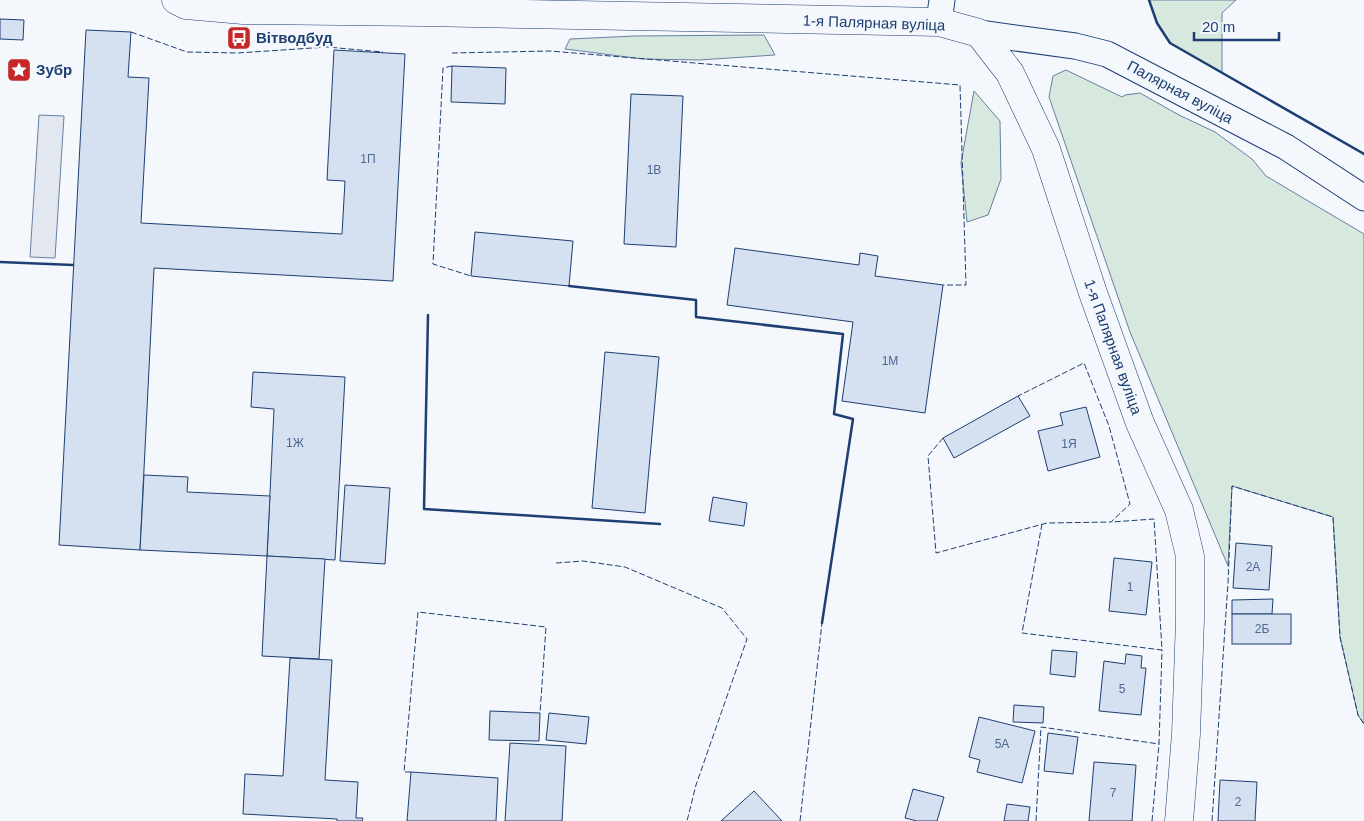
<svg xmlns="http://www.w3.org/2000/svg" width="1364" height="821" font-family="Helvetica,sans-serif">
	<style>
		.green { fill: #d7e8df; stroke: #687fa3 }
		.parking { fill: #e3e8f0; stroke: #687fa3 }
		.building { fill: #d5e0f0; stroke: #1d3f73 }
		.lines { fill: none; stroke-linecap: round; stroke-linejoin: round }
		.minor-casing { stroke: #1d3f73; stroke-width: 27 }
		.tertiary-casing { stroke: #1d3f73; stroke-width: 29 }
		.minor { stroke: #f4f7fb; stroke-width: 25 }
		.tertiary { stroke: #f4f7fb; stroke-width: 28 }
		.fence { stroke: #1d3f73; stroke-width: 1; stroke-dasharray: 6 2.5; stroke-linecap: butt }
		.wall { stroke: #1d3f73; stroke-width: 2.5 }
		.labels { text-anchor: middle; stroke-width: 4; stroke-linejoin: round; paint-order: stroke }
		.number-label { font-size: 12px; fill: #4b6792 }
		.street-label { font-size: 15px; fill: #1d3f73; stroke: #f4f7fb }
		.poi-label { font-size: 15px; font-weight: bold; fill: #1d3f73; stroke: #f4f7fb; text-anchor: start }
	</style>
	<rect width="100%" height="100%" fill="#f4f7fb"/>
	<g class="green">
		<polygon points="1149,0 1236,0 1222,13 1222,73 1170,43 1157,23"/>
		<polygon points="764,35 775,55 699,60 643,59 565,49 570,39 635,36"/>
		<polygon points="1066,70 1122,97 1125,95 1140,93 1179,115 1215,132 1252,159 1266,176 1364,234 1364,724 1358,715 1340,637 1333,517 1232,486 1228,566 1130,332 1049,97 1053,76"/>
		<polygon points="974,91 1000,121 1001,179 988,215 967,222 961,163"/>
	</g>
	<polygon class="parking" points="39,115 64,116 55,258 30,257"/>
	<g class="building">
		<polygon points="0,19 24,20 23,40 0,39"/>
		<polygon points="86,30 131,32 128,77 149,78 141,223 342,234 345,181 327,180 334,50 405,54 393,281 154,268 140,550 59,545"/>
		<polygon points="452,66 506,68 505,104 451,102"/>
		<polygon points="631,94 683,96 676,247 624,244"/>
		<polygon points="475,232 573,241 569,286 471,276"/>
		<polygon points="735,248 859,265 860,253 878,256 875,276 943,285 925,413 842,401 853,322 727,305"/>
		<polygon points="605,352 659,357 645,513 592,508"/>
		<polygon points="253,372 345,377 335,560 267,556 274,409 251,407"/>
		<polygon points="1018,396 1030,416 954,458 943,438"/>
		<polygon points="1086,407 1100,457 1048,471 1038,431 1063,425 1060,413"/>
		<polygon points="144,475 188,477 187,492 270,496 267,556 140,550"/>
		<polygon points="345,485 390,488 385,564 340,561"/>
		<polygon points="713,497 747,503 744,526 709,521"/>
		<polygon points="1236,543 1272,546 1269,590 1233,588"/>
		<polygon points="267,556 325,559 319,659 262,656"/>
		<polygon points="1114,558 1152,562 1146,615 1109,611"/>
		<polygon points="1273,599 1272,614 1232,614 1232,600"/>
		<rect x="1232" y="614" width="59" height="30"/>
		<polygon points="1052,650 1077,652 1075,677 1050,674"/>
		<polygon points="1126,654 1142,656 1141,668 1146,668 1141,715 1099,711 1104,661 1125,664"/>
		<polygon points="290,658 332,660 325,780 358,782 356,818 363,818 362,821 337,821 337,819 243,814 245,774 283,776"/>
		<polygon points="1014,705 1044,707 1043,723 1013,722"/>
		<polygon points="490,711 540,713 539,741 489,740"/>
		<polygon points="549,713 589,717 586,744 546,740"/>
		<polygon points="979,717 1035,731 1022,783 977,772 980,760 969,757"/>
		<polygon points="1048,733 1078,737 1073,774 1044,771"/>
		<polygon points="510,743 566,746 562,821 505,821"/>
		<polygon points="1094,762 1136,765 1132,821 1089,821"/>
		<polygon points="411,772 498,778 496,821 407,821"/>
		<polygon points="1220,780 1257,782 1255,821 1218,821"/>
		<polygon points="913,789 944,797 937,821 917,821 905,818"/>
		<polygon points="754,791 782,821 721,821"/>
		<polygon points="1007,804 1030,807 1028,821 1004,821"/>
	</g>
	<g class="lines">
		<defs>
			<g id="minor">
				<polyline points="939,22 942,0"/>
				<polyline points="979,33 1075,46 1107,54 1286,147 1364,198"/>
			</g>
			<polyline id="tertiary" points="176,0 186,5 243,10 422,12 939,22 979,33 1010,73 1046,149 1093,293 1140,423 1179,510 1190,556 1190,619 1186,734 1179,821"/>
		</defs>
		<use href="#minor" class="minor-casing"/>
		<use href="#tertiary" class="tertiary-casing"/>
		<use href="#minor" class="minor"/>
		<use href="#tertiary" class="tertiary"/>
		<g class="fence">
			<polyline points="131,32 187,52 238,53 327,47 383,52"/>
			<polyline points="452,53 550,51 960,85 966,285 943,285"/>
			<polyline points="452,66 443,68 433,264 471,276"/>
			<polyline points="943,438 928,456 936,553 1047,523 1111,522 1130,504 1109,426 1084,363 1018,396"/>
			<polyline points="1042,524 1022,633 1162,650 1154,519 1112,522"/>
			<polyline points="556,563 583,561 625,567 722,608 747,639 696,785 687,821"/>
			<polyline points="411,772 404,772 418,612 546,627 540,713"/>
			<polyline points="800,821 822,623"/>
			<polyline points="1036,821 1041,727 1159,744"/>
			<polyline points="1152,821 1159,744 1162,650"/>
			<polyline points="1212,821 1228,583 1232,486 1333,517 1340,637 1358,715 1364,724"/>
		</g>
		<g class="wall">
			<polyline points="1149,0 1157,23 1170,43 1364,154"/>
			<polyline points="0,262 73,265"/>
			<polyline points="569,286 696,300 696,317 843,334 834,414 853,419 822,623"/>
			<polyline points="428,315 424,509 660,524"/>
		</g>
	</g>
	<defs>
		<symbol id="bus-square" viewBox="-11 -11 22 22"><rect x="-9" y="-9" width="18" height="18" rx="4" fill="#c62828" stroke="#f4f7fb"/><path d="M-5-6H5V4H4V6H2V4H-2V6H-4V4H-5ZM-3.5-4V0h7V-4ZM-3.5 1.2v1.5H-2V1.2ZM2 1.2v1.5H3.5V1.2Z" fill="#fff"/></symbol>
		<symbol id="sight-square" viewBox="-11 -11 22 22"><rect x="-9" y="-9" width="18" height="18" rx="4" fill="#c62828" stroke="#f4f7fb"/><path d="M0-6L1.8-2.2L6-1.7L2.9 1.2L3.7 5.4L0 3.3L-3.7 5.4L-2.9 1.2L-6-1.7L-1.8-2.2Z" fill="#fff"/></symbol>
	</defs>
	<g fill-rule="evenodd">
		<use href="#bus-square" x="225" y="24" width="28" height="28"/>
		<use href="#sight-square" x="5" y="56" width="28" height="28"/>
	</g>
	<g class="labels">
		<g class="number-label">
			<text x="368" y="163">1П</text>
			<text x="654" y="174">1В</text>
			<text x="890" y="365">1М</text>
			<text x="295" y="447">1Ж</text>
			<text x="1069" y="448">1Я</text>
			<text x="1253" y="571">2А</text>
			<text x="1130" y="591">1</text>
			<text x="1262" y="633">2Б</text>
			<text x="1122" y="693">5</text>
			<text x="1002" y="748">5А</text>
			<text x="1113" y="797">7</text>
			<text x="1238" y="806">2</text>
		</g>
		<g class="street-label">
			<text transform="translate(874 23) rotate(2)" y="5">1-я Палярная вуліца</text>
			<text transform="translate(1180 92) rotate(28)" y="5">Палярная вуліца</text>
			<text transform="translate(1113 347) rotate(70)" y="5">1-я Палярная вуліца</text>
		</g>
		<g class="poi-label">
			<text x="256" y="43">Вітводбуд</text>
			<text x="36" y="75">Зубр</text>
		</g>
	</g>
	<path d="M1194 32v8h85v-8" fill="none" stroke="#1d3f73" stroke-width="2.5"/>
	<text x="1202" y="32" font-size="15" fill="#1d3f73" stroke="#f4f7fb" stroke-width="4" paint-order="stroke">20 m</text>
</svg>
